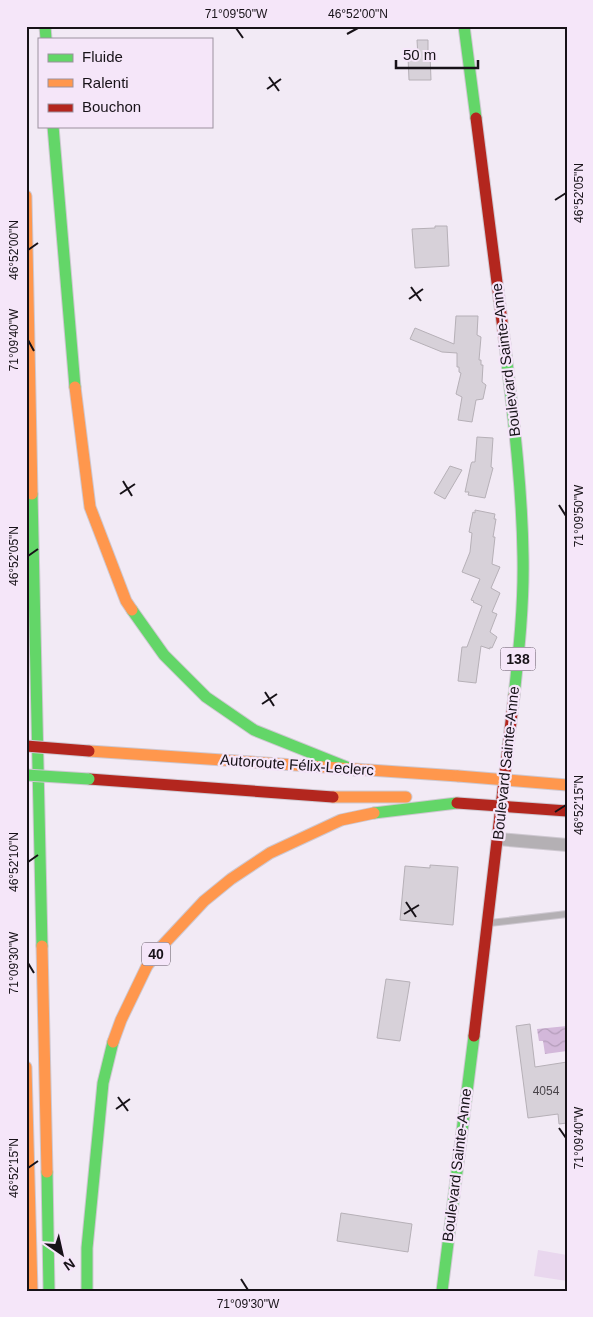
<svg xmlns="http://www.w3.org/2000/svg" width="593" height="1317" font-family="Helvetica,sans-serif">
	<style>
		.park { fill: #e9d7ee }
		.water { fill: url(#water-waves) }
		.building { fill: #d7d1d9; stroke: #b6b0b7 }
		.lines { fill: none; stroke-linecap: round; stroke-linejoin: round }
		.lane-casing { stroke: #cec8d1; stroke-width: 8 }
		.street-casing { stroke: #cec8d1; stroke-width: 14 }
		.fast-casing { stroke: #cec8d1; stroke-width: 13 }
		.slow-casing { stroke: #cec8d1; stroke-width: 13 }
		.jam-casing { stroke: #cec8d1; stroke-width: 13 }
		.lane { stroke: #b4b0b4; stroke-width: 6 }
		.street { stroke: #b4b0b4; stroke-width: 12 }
		.fast { stroke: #63d668; stroke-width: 11 }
		.slow { stroke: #ff974d; stroke-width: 11 }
		.jam { stroke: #b3261e; stroke-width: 11 }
		.fast-bridge-casing { stroke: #cec8d1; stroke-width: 13; stroke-linecap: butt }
		.slow-bridge-casing { stroke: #cec8d1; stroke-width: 13; stroke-linecap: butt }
		.jam-bridge-casing { stroke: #cec8d1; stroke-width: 13; stroke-linecap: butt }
		.fast-bridge { stroke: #63d668; stroke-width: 11 }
		.slow-bridge { stroke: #ff974d; stroke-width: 11 }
		.jam-bridge { stroke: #b3261e; stroke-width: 11 }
		.ticks { fill: none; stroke: #171218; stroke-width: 2 }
		.labels { text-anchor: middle; stroke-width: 4.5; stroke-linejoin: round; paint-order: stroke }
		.number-label { font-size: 12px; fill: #484349 }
		.shield { fill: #f5e6f9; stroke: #5a525c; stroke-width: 1 }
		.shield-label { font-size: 14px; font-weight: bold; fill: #171218 }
		.street-label { font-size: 15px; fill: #171218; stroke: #f5e6f9 }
		.neatline { fill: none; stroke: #171218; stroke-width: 2 }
		.ticks-label { font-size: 12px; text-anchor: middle; fill: #171218 }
	</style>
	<defs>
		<pattern id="water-waves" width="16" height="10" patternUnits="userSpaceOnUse" patternTransform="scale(1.25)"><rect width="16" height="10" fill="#d3b8da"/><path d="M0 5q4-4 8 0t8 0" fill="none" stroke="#b49dba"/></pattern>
	</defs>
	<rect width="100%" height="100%" fill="#f2eaf5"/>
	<polygon class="park" points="538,1250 567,1255 567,1281 534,1276"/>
	<polygon class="water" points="567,1026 567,1051 545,1054 543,1041 539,1041 537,1029"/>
	<g class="building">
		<polygon points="417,40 428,40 428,54 430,54 431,80 409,80 408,57 418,57"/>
		<polygon points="435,226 447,226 449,266 415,268 412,229 435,228"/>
		<polygon points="456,316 478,316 477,335 481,337 479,360 481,360 481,365 483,365 482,382 486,385 483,399 476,400 472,422 458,420 462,397 456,394 461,373 459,372 459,367 457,367 457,353 442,352 410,339 415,328 454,344"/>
		<polygon points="477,437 493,438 491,467 493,468 485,498 468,495 469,492 465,492 471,464 472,462 475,462"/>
		<polygon points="450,466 462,470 445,499 434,493"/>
		<polygon points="475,510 495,514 494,519 496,519 493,537 495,537 492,564 500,567 491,588 500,593 492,612 497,614 490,632 497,637 492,648 490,647 490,649 481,646 476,683 458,681 462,647 467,647 482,606 473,602 474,601 471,600 480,579 462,572 470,552 472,533 469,532 473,512 475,513"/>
		<polygon points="430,865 458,867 453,925 400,920 405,866 430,868"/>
		<polygon points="386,979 410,982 400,1041 377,1038"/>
		<polygon points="530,1024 535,1067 567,1062 567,1123 559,1124 558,1114 528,1118 516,1026"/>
		<polygon points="341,1213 412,1224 408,1252 337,1241"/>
	</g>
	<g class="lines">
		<defs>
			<polyline id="lane" points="490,923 567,914"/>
			<polyline id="street" points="498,839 567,845"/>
			<g id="fast">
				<polyline points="45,26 46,39"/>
				<polyline points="464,26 476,118"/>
				<polyline points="53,126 75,387"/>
				<path d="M505,345C513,415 522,485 523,556C524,603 519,650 514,696"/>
				<polyline points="32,494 42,946"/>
				<polyline points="132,610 164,655 206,697 254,730 354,770"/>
				<polyline points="374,813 457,803"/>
				<polyline points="47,1172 49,1291"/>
				<polyline points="87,1291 87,1248 103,1083 113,1042"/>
				<polyline points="442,1291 474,1036"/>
			</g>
			<g id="slow">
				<polyline points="26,196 32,494"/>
				<polyline points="75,387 90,507 126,601 132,610"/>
				<polyline points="89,751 458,776"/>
				<polyline points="333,797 406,797"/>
				<polyline points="42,946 47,1172"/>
				<polyline points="113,1042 121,1020 147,966 162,946 204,901 231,879 270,853 341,820 374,813"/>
				<polyline points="26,1067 32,1291"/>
			</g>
			<g id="jam">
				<polyline points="476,118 505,345"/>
				<polyline points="89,779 333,797"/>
				<polyline points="474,1036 514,696"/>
			</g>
		</defs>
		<use href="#lane" class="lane-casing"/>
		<use href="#street" class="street-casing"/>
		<use href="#fast" class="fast-casing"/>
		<use href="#slow" class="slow-casing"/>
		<use href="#jam" class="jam-casing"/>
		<use href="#lane" class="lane"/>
		<use href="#street" class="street"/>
		<use href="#fast" class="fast"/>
		<use href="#slow" class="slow"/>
		<use href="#jam" class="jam"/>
		<defs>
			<polyline id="fast-bridge" points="26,775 89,779"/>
			<polyline id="slow-bridge" points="458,776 567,785"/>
			<g id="jam-bridge">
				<polyline points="26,746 89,751"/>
				<polyline points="457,803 567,811"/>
			</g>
		</defs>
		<use href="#fast-bridge" class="fast-bridge-casing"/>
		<use href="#slow-bridge" class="slow-bridge-casing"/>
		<use href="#jam-bridge" class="jam-bridge-casing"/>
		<use href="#fast-bridge" class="fast-bridge"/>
		<use href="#slow-bridge" class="slow-bridge"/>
		<use href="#jam-bridge" class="jam-bridge"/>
	</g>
	<path class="ticks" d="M236,28L243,38M347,34L358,28M269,77L279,91M267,89L281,79M555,200L566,193M28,250L38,243M411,287L421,301M409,299L423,289M28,340L34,351M123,481L132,496M120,494L135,484M559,505L566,516M28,556L38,549M265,692L274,706M262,704L277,694M555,812L566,805M28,862L38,855M406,902L416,917M404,914L419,905M28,963L34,973M118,1097L128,1111M116,1109L130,1099M559,1128L566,1138M28,1168L38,1161M241,1279L248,1290"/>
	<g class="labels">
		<g class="number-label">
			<text x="546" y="1095">4054</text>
		</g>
		<g class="shield">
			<rect x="500.5" y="647.5" width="35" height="23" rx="4"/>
			<rect x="142" y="942.5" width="28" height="23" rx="4"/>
		</g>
		<g class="shield-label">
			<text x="518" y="664">138</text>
			<text x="156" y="959">40</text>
		</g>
		<g class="street-label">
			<text transform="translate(506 360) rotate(-97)" y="5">Boulevard Sainte-Anne</text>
			<text transform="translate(506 763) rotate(-84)" y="5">Boulevard Sainte-Anne</text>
			<text transform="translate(297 765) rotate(4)" y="5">Autoroute Félix-Leclerc</text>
			<text transform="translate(457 1165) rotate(-83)" y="5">Boulevard Sainte-Anne</text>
		</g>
	</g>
	<rect width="593" height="1317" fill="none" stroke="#f5e6f9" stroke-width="55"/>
	<rect x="38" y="38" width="175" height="90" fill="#f5e6f9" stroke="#9c919f"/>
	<rect x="48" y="54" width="25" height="8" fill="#63d668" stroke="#9c919f"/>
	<text x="82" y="62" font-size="15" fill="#171218">Fluide</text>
	<rect x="48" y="79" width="25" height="8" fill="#ff974d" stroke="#9c919f"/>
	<text x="82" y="88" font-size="15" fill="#171218">Ralenti</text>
	<rect x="48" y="104" width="25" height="8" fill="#b3261e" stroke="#9c919f"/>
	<text x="82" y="112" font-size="15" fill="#171218">Bouchon</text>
	<g transform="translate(62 1254) rotate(146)" stroke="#f5e6f9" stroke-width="4" paint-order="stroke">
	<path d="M0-4L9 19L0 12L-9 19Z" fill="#171218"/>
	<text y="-8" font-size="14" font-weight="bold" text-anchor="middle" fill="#171218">N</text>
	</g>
	<path d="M396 60v8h82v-8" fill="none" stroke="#171218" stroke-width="2.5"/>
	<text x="403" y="60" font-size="15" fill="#171218" stroke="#f5e6f9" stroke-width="4" paint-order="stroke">50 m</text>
	<rect x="28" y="28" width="538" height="1262" class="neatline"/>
	<g class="ticks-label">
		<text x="236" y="18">71°09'50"W</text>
		<text x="358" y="18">46°52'00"N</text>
		<text transform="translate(579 193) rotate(-90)" y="4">46°52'05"N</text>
		<text transform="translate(14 250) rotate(-90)" y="4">46°52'00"N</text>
		<text transform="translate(14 340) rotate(-90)" y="4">71°09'40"W</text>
		<text transform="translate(579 516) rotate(-90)" y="4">71°09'50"W</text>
		<text transform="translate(14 556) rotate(-90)" y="4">46°52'05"N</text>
		<text transform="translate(579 805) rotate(-90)" y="4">46°52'15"N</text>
		<text transform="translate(14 862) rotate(-90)" y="4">46°52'10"N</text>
		<text transform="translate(14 963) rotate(-90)" y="4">71°09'30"W</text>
		<text transform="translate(579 1138) rotate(-90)" y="4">71°09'40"W</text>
		<text transform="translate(14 1168) rotate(-90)" y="4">46°52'15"N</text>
		<text x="248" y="1308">71°09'30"W</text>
	</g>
</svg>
